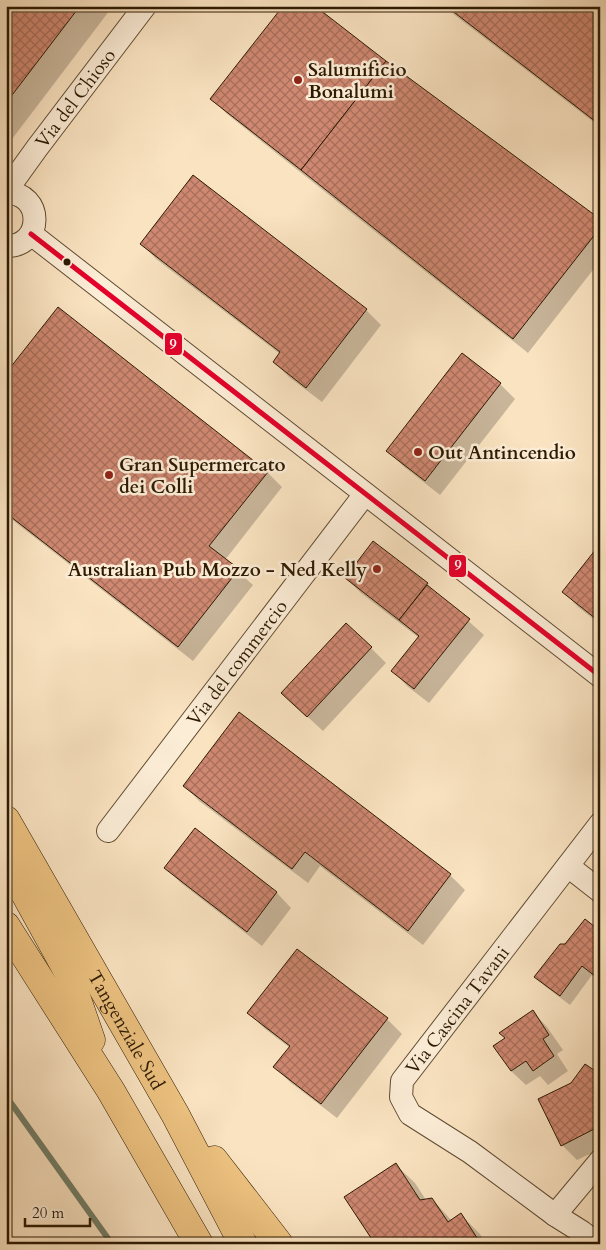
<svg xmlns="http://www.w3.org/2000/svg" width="606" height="1250" font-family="Cardo,serif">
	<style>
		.shadow { fill: #0003 }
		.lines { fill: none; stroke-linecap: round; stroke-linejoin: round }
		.stream { stroke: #717d68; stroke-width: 6 }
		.building { fill: url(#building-cross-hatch); stroke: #2d1a02 }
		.minor-casing { stroke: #604c32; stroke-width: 24 }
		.highway-casing { stroke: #2d1a02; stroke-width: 29 }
		.minor { stroke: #fcedd7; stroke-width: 22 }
		.highway { stroke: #edc280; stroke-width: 28 }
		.bus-1-casing { stroke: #fcedd7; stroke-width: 9 }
		.bus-1 { stroke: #e4002b; stroke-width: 5 }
		.poi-dot { fill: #8f2418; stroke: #fcedd7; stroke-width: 2 }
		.bus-dot { fill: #2d1a02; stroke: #fcedd7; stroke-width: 2 }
		.labels { text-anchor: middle; stroke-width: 5; stroke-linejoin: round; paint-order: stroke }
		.poi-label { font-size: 19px; font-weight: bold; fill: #2d1a02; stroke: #fcedd7; text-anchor: start }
		.street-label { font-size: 19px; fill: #2d1a02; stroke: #fcedd7 }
		.line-badge { stroke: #fcedd7; stroke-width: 2 }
		.badge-label { font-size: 14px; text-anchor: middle; font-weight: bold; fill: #fff }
	</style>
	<defs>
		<pattern id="building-cross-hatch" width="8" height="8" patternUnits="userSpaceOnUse" patternTransform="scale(1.25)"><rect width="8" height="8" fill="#cf8871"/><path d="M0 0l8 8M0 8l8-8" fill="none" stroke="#a86e5b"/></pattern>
	</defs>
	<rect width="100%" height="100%" fill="#fae3c1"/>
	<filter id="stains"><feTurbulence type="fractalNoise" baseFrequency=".004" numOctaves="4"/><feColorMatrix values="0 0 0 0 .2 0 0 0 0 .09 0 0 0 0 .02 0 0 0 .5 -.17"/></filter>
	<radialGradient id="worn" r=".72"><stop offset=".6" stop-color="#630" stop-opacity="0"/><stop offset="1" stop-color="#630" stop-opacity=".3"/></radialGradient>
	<g class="shadow">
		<polygon points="6,6 113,6 6,147"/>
		<polygon points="443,6 600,6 600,127"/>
		<polygon points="212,99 600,221 600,261 528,353 227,114"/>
		<polygon points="142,244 366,310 381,325 322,402 289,377 274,362 280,354 156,259"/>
		<polygon points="6,375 267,472 282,487 225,560 253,585 193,661 6,515"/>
		<polygon points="500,384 515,399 440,495 403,466 388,451"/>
		<polygon points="600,546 600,624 578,607 564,592"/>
		<polygon points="346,578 427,584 484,635 429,703 407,686 393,671 419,638 361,593"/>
		<polygon points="371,648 386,663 323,731 298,708"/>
		<polygon points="185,786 450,875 465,890 423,945 320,866 308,883 199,801"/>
		<polygon points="195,830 277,893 291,908 262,946 181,883 166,868"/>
		<polygon points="600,933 600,980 592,975 570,1005 546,987 536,977"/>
		<polygon points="533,1012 547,1027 563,1050 557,1054 568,1071 548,1085 540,1076 526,1085 511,1071 507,1039"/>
		<polygon points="249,1013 387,1019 402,1034 337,1118 290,1082 275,1067 290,1048 264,1028"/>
		<polygon points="600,1076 600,1149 577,1160 562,1145"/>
		<polygon points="396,1165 415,1183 426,1200 432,1199 452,1221 461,1215 480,1234 486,1244 377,1244"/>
	</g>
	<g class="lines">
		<polyline class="stream" points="6,1096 112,1244"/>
	</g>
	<g class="building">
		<polygon points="6,6 80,6 6,103"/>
		<polygon points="283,6 315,6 386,61 301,170 210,99"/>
		<polygon points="446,6 600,6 600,125"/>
		<polygon points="386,61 600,219 600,228 513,339 301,170"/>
		<polygon points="193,175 367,309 306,388 273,362 280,352 140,244"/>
		<polygon points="58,307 268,472 209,546 239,569 178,647 6,513 6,373"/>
		<polygon points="462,353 501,383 425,481 386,451"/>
		<polygon points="373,541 428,583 399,620 345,578"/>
		<polygon points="600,544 600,622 562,592"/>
		<polygon points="427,585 470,619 414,689 391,671 419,636 399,620"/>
		<polygon points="346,623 372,647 307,717 281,693"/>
		<polygon points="239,712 451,874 408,931 305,852 292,869 183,786"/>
		<polygon points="195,828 277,892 247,932 164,868"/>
		<polygon points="585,919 600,931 600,980 582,966 560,996 534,977 560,944 565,944"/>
		<polygon points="297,949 388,1018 321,1104 273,1067 290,1046 247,1013"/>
		<polygon points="533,1010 549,1035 543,1039 554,1056 533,1071 526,1061 511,1071 493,1046 505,1038 499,1033"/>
		<polygon points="585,1064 600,1074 600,1126 561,1146 538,1099 571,1083"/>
		<polygon points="396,1163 420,1200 432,1198 448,1222 461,1213 481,1244 375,1244 344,1197"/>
	</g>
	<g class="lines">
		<defs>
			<g id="minor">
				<path d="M6,193C44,192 44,247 6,246"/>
				<path id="s1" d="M9,193L14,180L37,148L145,6"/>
				<polyline points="31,234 600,676"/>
				<path id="s2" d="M108,831L365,494"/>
				<polyline points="568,866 600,891"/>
				<polyline points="555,1215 600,1161"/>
				<path id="s3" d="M598,1244L582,1232L555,1215L470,1152L410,1114L401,1097L402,1081L600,824"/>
			</g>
			<g id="highway">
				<path id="s4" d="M6,820L175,1114L243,1244"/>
				<polyline points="6,859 67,970 91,1040"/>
				<polyline points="6,926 111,1091 199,1244"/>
				<polyline points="214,1160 279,1244"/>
			</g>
		</defs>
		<use href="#minor" class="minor-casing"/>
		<use href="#highway" class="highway-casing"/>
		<use href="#minor" class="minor"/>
		<use href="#highway" class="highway"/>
		<defs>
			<polyline id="bus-1" points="31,234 600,676"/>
		</defs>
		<use href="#bus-1" class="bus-1-casing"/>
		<use href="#bus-1" class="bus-1"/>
	</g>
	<g class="poi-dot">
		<circle cx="298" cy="80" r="5"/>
		<circle cx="418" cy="452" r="5"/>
		<circle cx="109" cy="475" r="5"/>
		<circle cx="377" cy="569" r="5"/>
	</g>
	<circle class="bus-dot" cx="67" cy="262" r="4.5"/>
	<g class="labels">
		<g class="poi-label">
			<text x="308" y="76">Salumificio<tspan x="308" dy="22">Bonalumi</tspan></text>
			<text x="428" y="459">Out Antincendio</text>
			<text x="119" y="471">Gran Supermercato<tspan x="119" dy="22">dei Colli</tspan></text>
			<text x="367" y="576" text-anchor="end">Australian Pub Mozzo - Ned Kelly</text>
		</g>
		<g class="street-label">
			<text dy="7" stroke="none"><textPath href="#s1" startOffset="116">Via del Chioso</textPath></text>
			<text dy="7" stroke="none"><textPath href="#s2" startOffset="212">Via del commercio</textPath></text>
			<text dy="7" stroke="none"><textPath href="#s3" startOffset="354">Via Cascina Tavani</textPath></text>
			<text dy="7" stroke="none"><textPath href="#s4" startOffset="242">Tangenziale Sud</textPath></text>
		</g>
	</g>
	<g class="line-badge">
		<rect x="164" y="332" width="19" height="24" rx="5" fill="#e4002b"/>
		<rect x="448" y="554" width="19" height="24" rx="5" fill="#e4002b"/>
	</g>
	<g class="badge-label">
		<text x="173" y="349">9</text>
		<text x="458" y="570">9</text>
	</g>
	<rect width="606" height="1250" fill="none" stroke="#fae3c1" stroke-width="25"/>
	<rect x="8" y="8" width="591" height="1235" fill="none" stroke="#2d1a02" stroke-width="2.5"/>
	<rect x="12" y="12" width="581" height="1225" fill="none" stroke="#2d1a02"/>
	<path d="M25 1218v8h65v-8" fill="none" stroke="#2d1a02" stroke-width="2.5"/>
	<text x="32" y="1218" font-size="15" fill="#2d1a02" stroke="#fcedd7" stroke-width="4" paint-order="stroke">20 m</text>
	<rect width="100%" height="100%" filter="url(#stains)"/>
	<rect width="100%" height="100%" fill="url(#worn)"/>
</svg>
